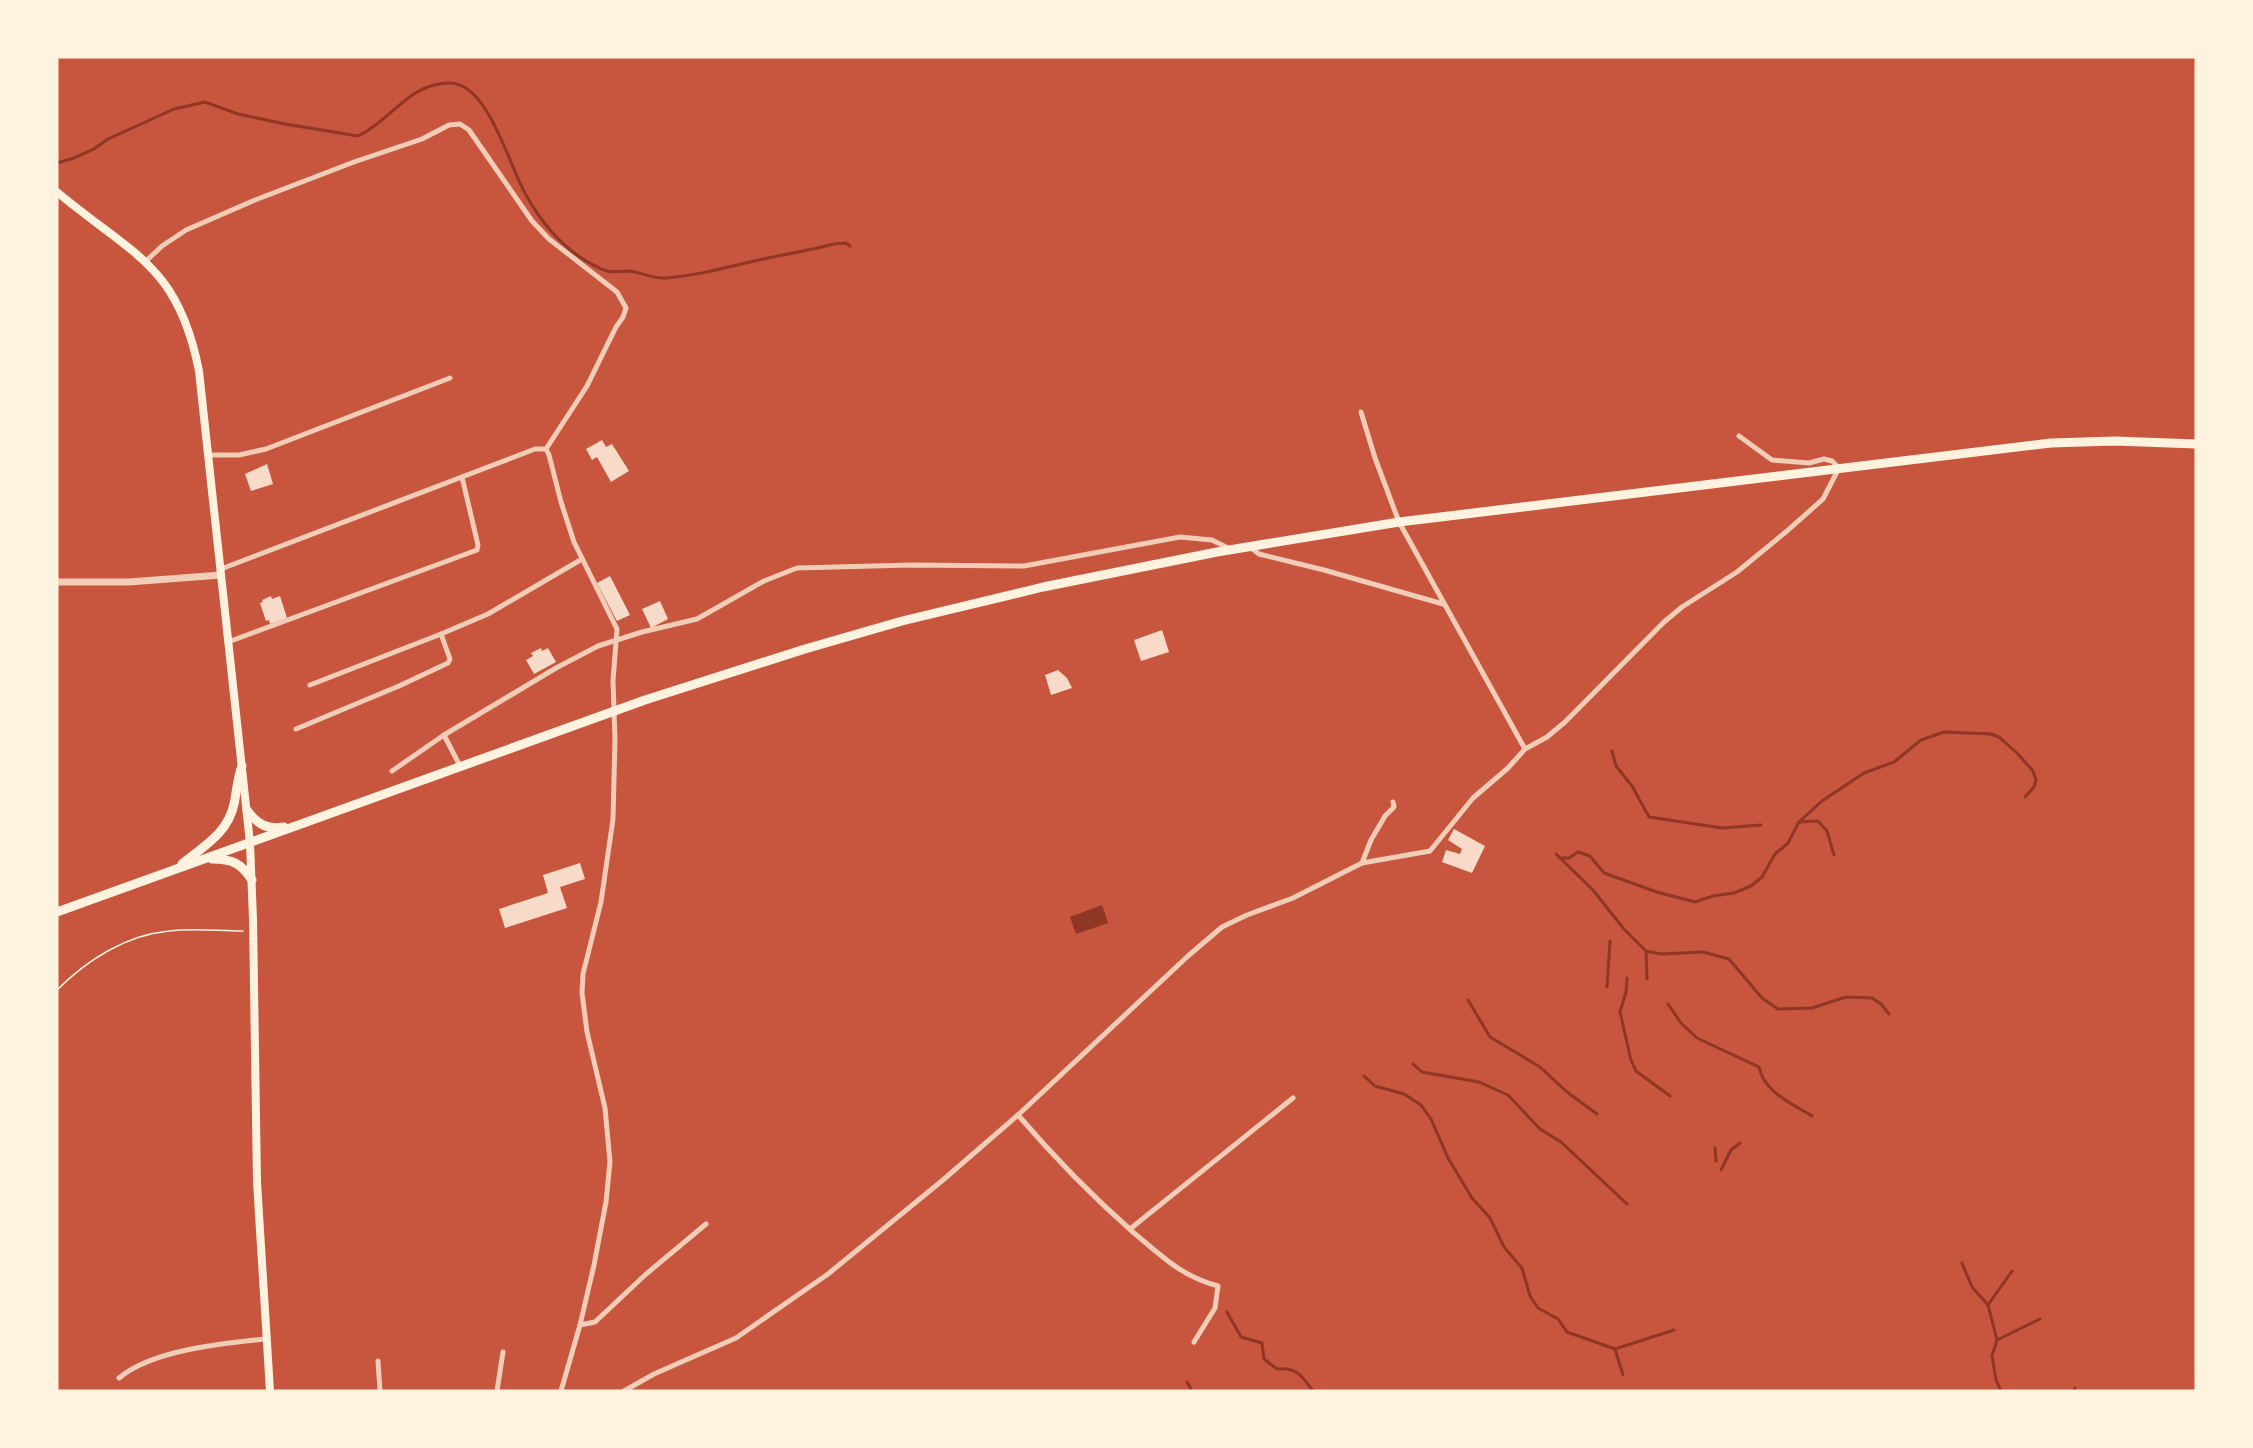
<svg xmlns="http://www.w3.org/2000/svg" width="2253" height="1448" font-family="'Public Sans',sans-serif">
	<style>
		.water { fill: #8f3625 }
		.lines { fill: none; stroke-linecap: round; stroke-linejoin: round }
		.stream { stroke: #8f3625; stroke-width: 3 }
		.building { fill: #f7dbc8 }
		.path { stroke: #fff3e0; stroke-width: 1.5 }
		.minor { stroke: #f1ccb7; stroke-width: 5 }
		.tertiary { stroke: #f1ccb7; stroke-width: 7 }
		.secondary { stroke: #fff3e0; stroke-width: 8 }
		.primary { stroke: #fff3e0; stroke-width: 9 }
	</style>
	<rect width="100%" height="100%" fill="#c8553d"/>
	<polygon class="water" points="1102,905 1108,923 1076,934 1070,917"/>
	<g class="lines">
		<g class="stream">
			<path d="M57,163L74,158L94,149L108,139L174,109L205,102L238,114L285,124L358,136C391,121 409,82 451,83C489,85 509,166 526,195C541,222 560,245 586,261C593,265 600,269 607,271C614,273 622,271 629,271C642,272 652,279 665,278C695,276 724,268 754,261C781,255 807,251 834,244L846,243L850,246"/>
			<polyline points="1612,751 1616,766 1632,786 1649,817 1722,828 1761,825"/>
			<polyline points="1799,822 1818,821 1827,831 1834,855"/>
			<polyline points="1556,854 1593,890 1623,928 1646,951 1661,954 1703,952 1729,959 1762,998 1778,1009 1812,1008 1846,997 1872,998 1881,1004 1889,1014"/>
			<polyline points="1560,858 1569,858 1578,852 1590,856 1604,873 1657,892 1695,902 1713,896 1734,893 1751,886 1762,877 1775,854 1788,843 1799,822 1822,801 1864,773 1894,762 1921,740 1944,732 1991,734 1999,737 2017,753 2033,771 2036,780 2034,787 2025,797"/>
			<polyline points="1646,951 1647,979"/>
			<polyline points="1627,978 1626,992 1620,1012 1631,1060 1636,1071 1670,1096"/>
			<polyline points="1607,987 1610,941"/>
			<polyline points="1468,1000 1490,1037 1540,1067 1567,1092 1597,1114"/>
			<path d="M1668,1004L1681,1023L1697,1038L1759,1067C1764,1092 1791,1103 1812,1116"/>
			<polyline points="1413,1064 1422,1072 1479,1082 1508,1095 1540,1129 1561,1142 1627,1204"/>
			<polyline points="1364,1076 1375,1086 1404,1094 1421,1105 1431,1119 1448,1158 1472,1198 1490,1218 1504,1247 1522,1268 1530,1296 1538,1308 1558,1319 1567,1332 1615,1349 1674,1330"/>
			<polyline points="1715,1148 1716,1161"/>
			<polyline points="1721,1170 1731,1150 1740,1143"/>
			<polyline points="1962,1263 1972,1287 1988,1305 1997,1340 1992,1356 1996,1380 2001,1391"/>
			<polyline points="1988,1305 2012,1271"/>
			<path d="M1227,1312L1241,1337L1262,1343L1264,1359L1277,1369C1297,1367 1302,1376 1313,1391"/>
			<polyline points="1997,1340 2040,1319"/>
			<polyline points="1615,1349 1623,1375"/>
			<polyline points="1187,1382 1192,1391"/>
			<polyline points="2073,1391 2075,1388"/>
		</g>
	</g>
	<g class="building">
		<polygon points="602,440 606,447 612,444 629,471 611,482 597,457 592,460 586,449"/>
		<polygon points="267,464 273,484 251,491 245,474"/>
		<polygon points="610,576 630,615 617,621 597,583"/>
		<polygon points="271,596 272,599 280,596 287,618 270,624 269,620 266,621 260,603 263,602 262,600"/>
		<polygon points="660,601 668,619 651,628 642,609"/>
		<polygon points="1162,630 1169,652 1141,661 1134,640"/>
		<polygon points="541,648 542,651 548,648 556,662 534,674 526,660 533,656 531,653"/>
		<polygon points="1058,670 1067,678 1072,688 1051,695 1045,675"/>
		<polygon points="1454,829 1485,846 1472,873 1442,862 1446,850 1460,854 1462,849 1448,840"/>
		<polygon points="580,863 585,879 560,887 567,908 505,928 499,909 548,893 543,875"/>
	</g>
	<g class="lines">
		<path class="path" d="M57,990C87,960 126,935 169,931C193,928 218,931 243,931"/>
		<g class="minor">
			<polyline points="146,261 162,246 186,230 255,200 354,162 422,139 449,125 460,124 469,130 532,221 549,239 617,292 626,308 623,317 616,327 587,386 546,449"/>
			<polyline points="1361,412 1375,458 1399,522 1525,749"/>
			<polyline points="209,455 239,455 266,449 450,378"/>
			<polyline points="1250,547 1259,554 1324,570 1443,604"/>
			<polyline points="221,569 535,449 546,449 549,455 561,502 574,542 617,629 613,681 615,739 613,819 601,902 583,974 582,993 587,1032 605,1108 610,1162 606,1202 594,1265 580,1325 561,1391"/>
			<polyline points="228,642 477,550 478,545 462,477"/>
			<polyline points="310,685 441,634 488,614 582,559"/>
			<polyline points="296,729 399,686 448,663 450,659 441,634"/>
			<polyline points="460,766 444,735 556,668 598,646 642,632 697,619 764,581 797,568 911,565 1024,566 1180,537 1212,540 1230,549"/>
			<polyline points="392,771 444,735"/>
			<polyline points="1362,863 1371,840 1385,816 1394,807 1393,802"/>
			<path d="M1018,1115C1054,1157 1092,1196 1134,1233C1163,1257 1181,1276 1218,1286L1215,1308L1194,1342"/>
			<polyline points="1130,1229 1293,1098"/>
			<polyline points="580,1325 595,1322 645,1275 706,1224"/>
			<polyline points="378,1361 380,1391"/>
			<path d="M119,1378C152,1350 224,1343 266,1339"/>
			<polyline points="497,1391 503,1352"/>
			<polyline points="624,1391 654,1374 736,1338 828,1274 943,1180 1018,1115 1188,956 1222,927 1247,915 1293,898 1362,863 1430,851 1473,798 1508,768 1525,749 1547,737 1565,722 1664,622 1682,607 1737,572 1787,531 1823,499 1839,468 1832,461 1824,459 1809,463 1772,460 1739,436"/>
		</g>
		<polyline class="tertiary" points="57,582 129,582 221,575"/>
		<path class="secondary" d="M57,192C132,255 178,264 199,371L250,843L253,919L257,1182L270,1391"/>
		<g class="primary">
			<path d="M247,810C257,824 267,830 284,827"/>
			<path d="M212,859C232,859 241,863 252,880"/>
			<path d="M182,864C204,846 228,833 234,804C237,790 237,779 242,766"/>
			<polyline points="57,912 645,700 805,649 902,621 1043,587 1217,552 1399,522 2051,443 2115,441 2196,444"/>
		</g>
	</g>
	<rect width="2253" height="1448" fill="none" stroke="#fff3e0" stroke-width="117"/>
</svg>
